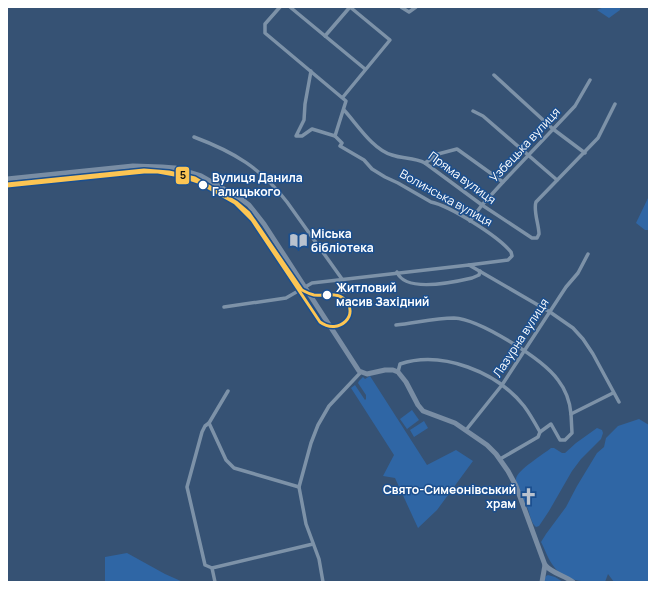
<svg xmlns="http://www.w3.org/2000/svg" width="656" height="589" font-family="Manrope,sans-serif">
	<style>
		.green { fill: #2f66a5 }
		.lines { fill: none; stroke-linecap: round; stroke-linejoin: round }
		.street { stroke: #7d92a8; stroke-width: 3.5 }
		.secondary { stroke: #798da4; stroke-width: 5 }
		.tram { stroke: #7e92a7; stroke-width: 1 }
		.tram-1-casing { stroke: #1b4f8f; stroke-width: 6 }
		.tram-1 { stroke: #fcc553; stroke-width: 3 }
		.stop-dot { fill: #fff; stroke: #1b4f8f; stroke-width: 1.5 }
		.labels { text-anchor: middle; stroke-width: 3; stroke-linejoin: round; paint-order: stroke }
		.street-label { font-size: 12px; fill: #fff; stroke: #1b4f8f }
		.stop-label { font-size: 12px; font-weight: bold; fill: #fff; stroke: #1b4f8f; text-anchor: start }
		.poi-label { font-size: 12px; font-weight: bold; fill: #fff; stroke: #1b4f8f; text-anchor: start }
		.line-badge { stroke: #1b4f8f; stroke-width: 1.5 }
		.pale-badge-label { font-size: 11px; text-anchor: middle; font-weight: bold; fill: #111 }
	</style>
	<rect width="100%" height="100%" fill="#365274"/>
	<g class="green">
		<polygon points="604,7 620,7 620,10 609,18 597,10"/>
		<polygon points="649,196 649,230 645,230 636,223"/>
		<polygon points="370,376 427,465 456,450 473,461 437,510 418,528 395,478 383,476 394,455 351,388 355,385 365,400 366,399 366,395 358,383 359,381 363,377 365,379"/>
		<polygon points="412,410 419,420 407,429 400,419"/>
		<path d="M639,419L649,425V582H614L608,574L605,582C586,582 564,583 552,564C547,557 545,549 541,542L546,534L566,507L577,486L597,453L604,447L606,438L618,426Z"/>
		<polygon points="424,421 428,428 414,437 410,430"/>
		<path d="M597,428L602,430L603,433L601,439L581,459L572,471L549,511L539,526L536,527C530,522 530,512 526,505C523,497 514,487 516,479C517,470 544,454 551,448H554L562,453H565L576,443Z"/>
		<polygon points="127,553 165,574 183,582 105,582 105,557"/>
		<polygon points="548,575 555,577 563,582 543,582 546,576"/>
	</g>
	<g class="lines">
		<g class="street">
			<polyline points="280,7 265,24 265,33 346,101 335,136 312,129 302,136 296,136 304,120 305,104 311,71"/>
			<polyline points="290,7 365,69"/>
			<polyline points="401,7 409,12 416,7"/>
			<polyline points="325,36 350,7"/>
			<polyline points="494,75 553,129 585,153"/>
			<polyline points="343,97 390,40 350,7"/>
			<path d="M344,110C357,124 373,150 392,155C403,159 414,157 425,163L482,205L532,238H537L539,234C539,225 533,210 536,202L598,138L615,104"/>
			<polyline points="473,111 483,116 557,180"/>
			<path d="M335,136L342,143L340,146L364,160L372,169L385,177L398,183L431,202C450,206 498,236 511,252L512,256L508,260L469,265"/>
			<path d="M194,137C234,152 261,168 287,202L342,279"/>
			<polyline points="425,163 438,154 457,149 503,182"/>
			<polyline points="470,221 482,205 503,182 575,106 590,80"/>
			<path d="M397,272C405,293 455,282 472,278L479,275L480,271"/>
			<polyline points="224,307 286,298 312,283 469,265 550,312 573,328 583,339 593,354 619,402"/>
			<path d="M396,325C415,323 435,318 454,318C479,319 543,359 558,380C565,389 570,402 571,414"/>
			<path d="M398,372L400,364C442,350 497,372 524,406C530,414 535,423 540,432"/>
			<polyline points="228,391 209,423 226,460 234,468 299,487"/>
			<polyline points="209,423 205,426 202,432 187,487 205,565 212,568 215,582"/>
			<polyline points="466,430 502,385 566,287 578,273 588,254"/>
			<polyline points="500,459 538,437 540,432 551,424 560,440 565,440 572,433 571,414 613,393"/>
			<polyline points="212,568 313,544"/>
			<polyline points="323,582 319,559 306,524 299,487 311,443 318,425 329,406 361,372"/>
		</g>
		<g class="secondary">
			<path d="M7,179L133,166L162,167L175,168L201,176L241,199L249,205L264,224L359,371L367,374L385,370H393L398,372L406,382L418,405L423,411L455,423L487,445L496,454L508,471L516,486L545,565C553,574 564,575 573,582"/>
			<polyline points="542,582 545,565"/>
		</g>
		<polyline class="tram" points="332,294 353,292"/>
		<defs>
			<path id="tram-1" d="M7,184L144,170L169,172L195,178L236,202L249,213L302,290C306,292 309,294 314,295C323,296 337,292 344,299C361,314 339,336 320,322L252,220L235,203L198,182L180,176L158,172H144L7,186"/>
		</defs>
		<use href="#tram-1" class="tram-1-casing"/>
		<use href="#tram-1" class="tram-1"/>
	</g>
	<defs>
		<symbol id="library-bare" viewBox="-9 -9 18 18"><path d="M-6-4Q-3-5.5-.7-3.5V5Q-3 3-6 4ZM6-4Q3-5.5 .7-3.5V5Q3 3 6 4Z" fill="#b9c2ce" stroke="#1b4f8f" stroke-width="2.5" paint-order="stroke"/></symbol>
		<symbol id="church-bare" viewBox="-9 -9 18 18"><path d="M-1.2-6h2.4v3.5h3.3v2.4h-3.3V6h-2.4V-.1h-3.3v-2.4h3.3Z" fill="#b9c2ce" stroke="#1b4f8f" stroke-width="2.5" paint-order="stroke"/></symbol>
	</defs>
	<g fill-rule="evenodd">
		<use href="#library-bare" x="286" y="228" width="25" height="25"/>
		<use href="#church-bare" x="516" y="484" width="25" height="25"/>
	</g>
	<g class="stop-dot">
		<circle cx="203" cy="185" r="5"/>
		<circle cx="327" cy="295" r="5"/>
	</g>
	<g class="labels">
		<g class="street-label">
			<text transform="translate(525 145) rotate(-47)" y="4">Узбецька вулиця</text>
			<text transform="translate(462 178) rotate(36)" y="4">Пряма вулиця</text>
			<text transform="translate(446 198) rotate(29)" y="4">Волинська вулиця</text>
			<text transform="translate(521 338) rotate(-57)" y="4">Лазурна вулиця</text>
		</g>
		<g class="stop-label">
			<text x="212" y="182">Вулиця Данила<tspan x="212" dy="14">Галицького</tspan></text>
			<text x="336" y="292">Житловий<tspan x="336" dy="14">масив Західний</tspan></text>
		</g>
		<g class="poi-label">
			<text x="311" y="238">Міська<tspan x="311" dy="14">бібліотека</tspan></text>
			<text x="516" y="494" text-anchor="end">Свято-Симеонівський<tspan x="516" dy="14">храм</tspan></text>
		</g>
	</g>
	<rect class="line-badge" x="175" y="166" width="15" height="19" rx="4" fill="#fcc553"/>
	<g class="pale-badge-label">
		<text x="183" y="179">5</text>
	</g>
	<rect width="656" height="589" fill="none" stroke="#ffffff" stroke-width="16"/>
</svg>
